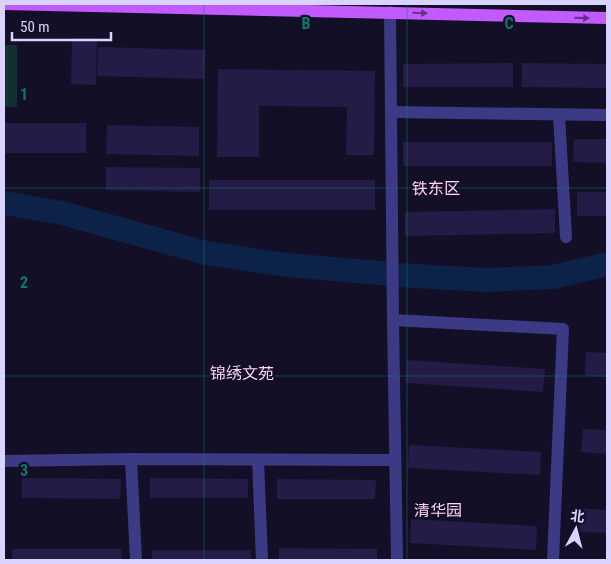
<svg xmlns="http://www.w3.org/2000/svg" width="611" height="564" font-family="'Roboto Condensed','Noto Sans SC',sans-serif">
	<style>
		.green { fill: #12302f }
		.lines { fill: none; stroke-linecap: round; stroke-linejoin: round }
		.river { stroke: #0c2248; stroke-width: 24 }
		.building { fill: #241b47 }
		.minor { stroke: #3d3a85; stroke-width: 12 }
		.primary { stroke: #c25bff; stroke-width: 12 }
		.oneway { fill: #623188 }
		.grid { fill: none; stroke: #0f766e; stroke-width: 1; stroke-opacity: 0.55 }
		.labels { text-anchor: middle; stroke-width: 4.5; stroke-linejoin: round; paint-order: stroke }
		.neighbourhood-label { font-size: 16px; fill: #ffd6f0; stroke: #130f26 }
		.grid-label { font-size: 16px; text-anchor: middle; font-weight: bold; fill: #0f766e; stroke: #130f26; stroke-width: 4.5; stroke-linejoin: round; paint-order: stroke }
	</style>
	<rect width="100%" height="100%" fill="#130f26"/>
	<rect class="green" x="4" y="45" width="13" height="62"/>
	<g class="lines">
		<polyline class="river" points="4,203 62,213 206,253 287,265 415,276 485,280 554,277 607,264"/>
	</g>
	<g class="building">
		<polygon points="72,38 97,38 96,85 71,84"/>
		<polygon points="98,47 205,50 204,79 97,76"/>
		<polygon points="513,63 513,87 403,87 403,64"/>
		<polygon points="522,63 607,64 607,88 522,87"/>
		<polygon points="218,69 375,71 374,155 346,155 347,107 259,106 259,157 217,157"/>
		<rect x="4" y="123" width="82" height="30"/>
		<polygon points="107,125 199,127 199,156 106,154"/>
		<polygon points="574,139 607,139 607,163 573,162"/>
		<rect x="403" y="142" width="149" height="24"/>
		<polygon points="106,167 200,168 200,192 106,190"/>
		<rect x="209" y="180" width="166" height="30"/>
		<rect x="577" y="192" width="30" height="24"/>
		<polygon points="555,209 555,233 405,236 405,212"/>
		<polygon points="586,352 607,353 607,377 585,375"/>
		<polygon points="407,360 545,369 543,392 406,383"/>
		<polygon points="583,429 607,430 607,454 581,452"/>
		<polygon points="409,445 541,452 540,475 408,468"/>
		<polygon points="22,478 121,479 120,499 22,498"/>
		<polygon points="150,478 248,479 248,498 150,498"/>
		<polygon points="277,479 376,480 375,499 277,499"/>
		<polygon points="577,508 607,510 607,533 576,532"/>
		<polygon points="411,519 537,526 536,550 410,543"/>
		<polygon points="279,548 377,549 377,560 279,560"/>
		<rect x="12" y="549" width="110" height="11"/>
		<rect x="152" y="550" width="99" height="10"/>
	</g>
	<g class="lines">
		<g class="minor">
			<polyline points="390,12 393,320 397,560"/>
			<polyline points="391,112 607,115"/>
			<polyline points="559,115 566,237"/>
			<polyline points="393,320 563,329 553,560"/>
			<polyline points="258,460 262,560"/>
			<polyline points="4,461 131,459"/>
			<polyline points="136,560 131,459 395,460"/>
		</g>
		<polyline class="primary" points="4,4 607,18"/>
	</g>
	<defs><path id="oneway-solid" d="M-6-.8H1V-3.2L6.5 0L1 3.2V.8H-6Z" transform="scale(1.25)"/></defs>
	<g class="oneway">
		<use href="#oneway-solid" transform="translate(420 13) rotate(2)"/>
		<use href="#oneway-solid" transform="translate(582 18) rotate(2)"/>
	</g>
	<path class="grid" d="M204,4V560M407,4V560M4,188H607M4,376H607"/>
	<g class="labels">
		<g class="neighbourhood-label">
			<text x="436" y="194">铁东区</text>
			<text x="242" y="379">锦绣文苑</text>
			<text x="438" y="516">清华园</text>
		</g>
	</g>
	<g class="grid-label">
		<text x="306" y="29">B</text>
		<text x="509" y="29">C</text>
		<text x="24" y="100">1</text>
		<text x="24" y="288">2</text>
		<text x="24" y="476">3</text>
	</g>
	<rect width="611" height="564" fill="none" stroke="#d9d4ff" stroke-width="10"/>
	<g transform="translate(576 529) rotate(7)" stroke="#130f26" stroke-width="4" paint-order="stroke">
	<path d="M0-4L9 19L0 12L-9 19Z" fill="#d9d4ff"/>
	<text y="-8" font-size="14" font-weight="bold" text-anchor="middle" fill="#d9d4ff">北</text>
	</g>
	<path d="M12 32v8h99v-8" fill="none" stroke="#d9d4ff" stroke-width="2.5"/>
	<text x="20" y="32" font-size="15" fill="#d9d4ff" stroke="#130f26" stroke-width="4" paint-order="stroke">50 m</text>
</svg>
